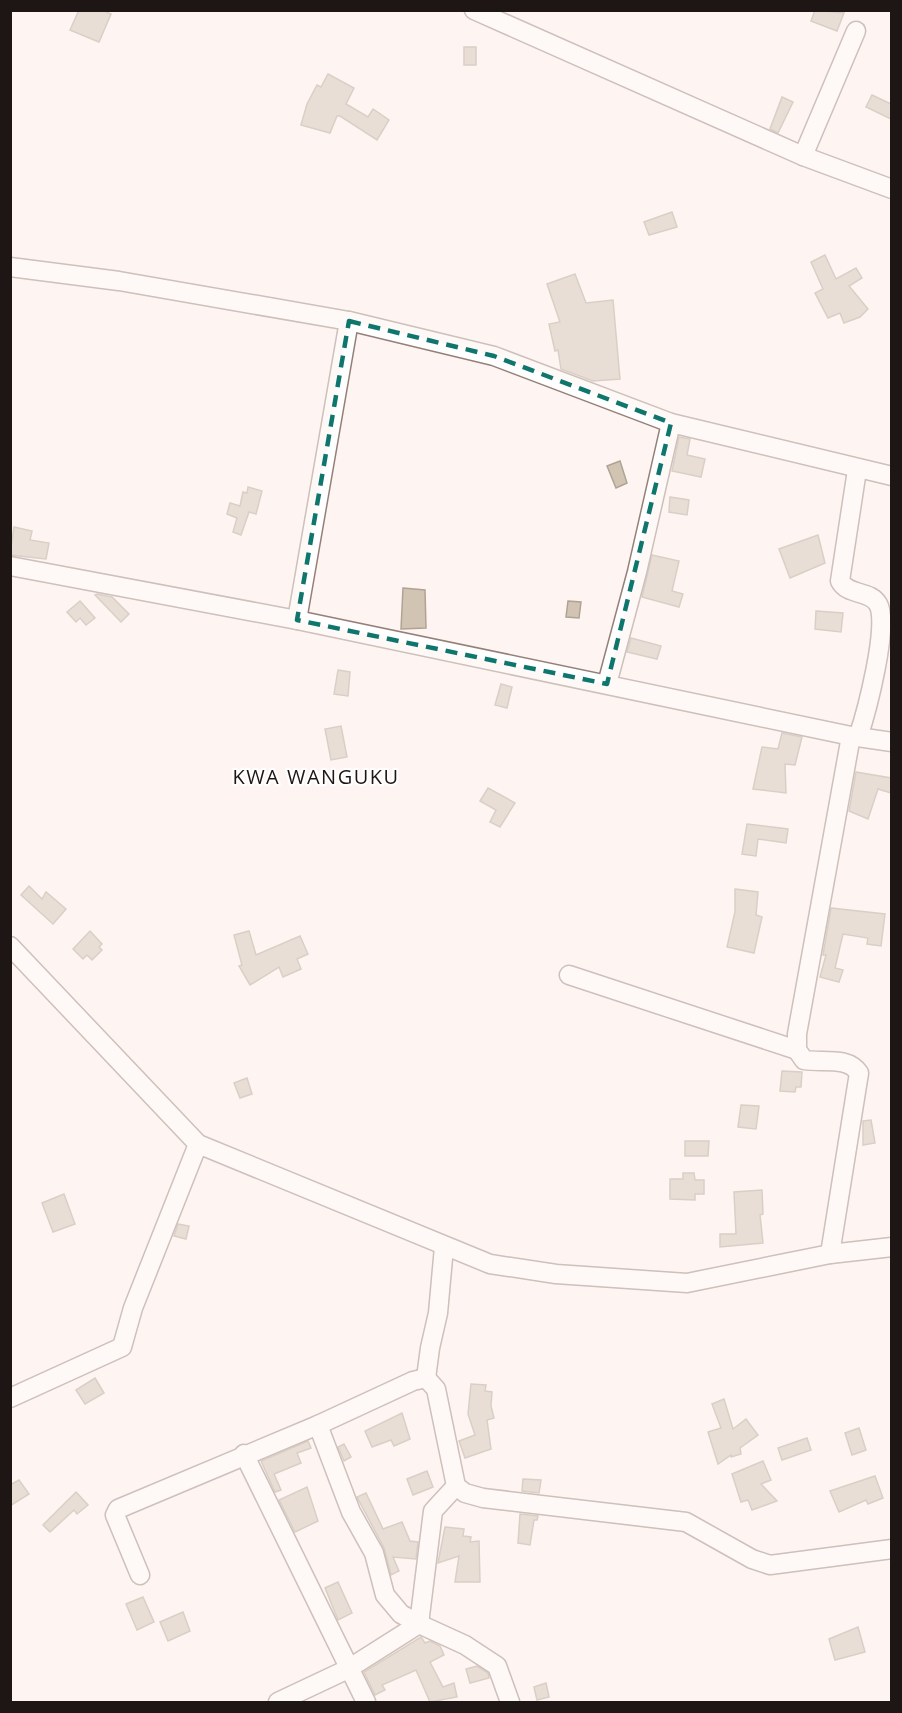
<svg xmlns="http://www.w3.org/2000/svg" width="902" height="1713" font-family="'Open Sans',sans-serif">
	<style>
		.building { fill: #d1c4b3; stroke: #b0a393; stroke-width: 1.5 }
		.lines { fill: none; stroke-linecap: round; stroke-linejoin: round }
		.street-casing { stroke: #958079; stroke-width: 21 }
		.street { stroke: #fff; stroke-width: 18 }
		.marked { fill: none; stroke: #0f766e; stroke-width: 4.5; stroke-dasharray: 12 8; stroke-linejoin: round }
		.labels { text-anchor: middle; stroke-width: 4.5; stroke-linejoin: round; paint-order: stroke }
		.quarter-label { font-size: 20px; letter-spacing: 1.5px; fill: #1e1614; stroke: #fff }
	</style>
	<rect width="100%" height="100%" fill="#fef4f1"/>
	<g class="building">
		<polygon points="79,10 103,10 111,14 99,42 70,30"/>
		<polygon points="815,10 844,13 837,31 811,21"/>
		<rect x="464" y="47" width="12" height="18"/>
		<polygon points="328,74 354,88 346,104 368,117 373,109 389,120 377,140 340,116 337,116 330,133 301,125 307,104 317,85 321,87"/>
		<polygon points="872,95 891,104 891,119 866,107"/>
		<polygon points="782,97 793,102 778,133 770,129"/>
		<polygon points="672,212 677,227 649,235 644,222"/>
		<polygon points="825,255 836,279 856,268 862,278 849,286 868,309 860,317 844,323 840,313 828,318 815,293 823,289 811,262"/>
		<polygon points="575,274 586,303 613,300 620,379 593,381 561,369 558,350 555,351 549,324 560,322 547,284"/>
		<polygon points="679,437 690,439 687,455 705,459 701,477 672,471"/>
		<polygon points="620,461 627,483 616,488 607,466"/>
		<polygon points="248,487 262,491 256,514 249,512 241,535 233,532 237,518 227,514 230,503 240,506 243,492 247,493"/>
		<polygon points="670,497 689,500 687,515 669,512"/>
		<polygon points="14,527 32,531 30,540 49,543 46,559 10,555"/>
		<polygon points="818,535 825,563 790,578 779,549"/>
		<polygon points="652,555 679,561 672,591 683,594 679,607 642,597"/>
		<polygon points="403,588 425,590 426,628 401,629"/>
		<polygon points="97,594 112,597 129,614 121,622 95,595"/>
		<polygon points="80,601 95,618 86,625 80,618 76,622 67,612"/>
		<polygon points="568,601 581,602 579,618 566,617"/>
		<polygon points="816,611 843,613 841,632 815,629"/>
		<polygon points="631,638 661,646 657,659 627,652"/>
		<polygon points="338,670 350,672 348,696 334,694"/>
		<polygon points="501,684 512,687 507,708 495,705"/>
		<polygon points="341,726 347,757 331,760 325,729"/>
		<polygon points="782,733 802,737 795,765 785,764 786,793 753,789 762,747 778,749"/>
		<polygon points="856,772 891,778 891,793 878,789 868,819 849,811"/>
		<polygon points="488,788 515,803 500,827 490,822 496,810 480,801"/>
		<polygon points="747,824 788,829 786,843 758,839 756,856 742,854"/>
		<polygon points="29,886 42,899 46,892 66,909 53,924 21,895"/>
		<polygon points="735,889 758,892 756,915 762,917 754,953 727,947 735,912"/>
		<polygon points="831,908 885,914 881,946 867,944 868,938 843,934 835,968 843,970 839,982 820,977 826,955 823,955"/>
		<polygon points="90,931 102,944 99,947 102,950 92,960 87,955 83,959 73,949"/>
		<polygon points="249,931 256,955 300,936 308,954 297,959 301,969 283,977 279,967 250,985 239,966 242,965 234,935"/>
		<polygon points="782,1071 802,1072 801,1087 796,1087 795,1092 780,1091"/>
		<polygon points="247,1078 252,1094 240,1098 234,1083"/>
		<polygon points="741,1105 759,1106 756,1129 738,1127"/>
		<polygon points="871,1120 875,1143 863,1145 863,1121"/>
		<polygon points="685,1141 709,1141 708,1156 685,1156"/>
		<polygon points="683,1173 694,1173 695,1180 704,1180 704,1194 695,1194 695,1200 670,1199 670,1179 683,1179"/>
		<polygon points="762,1190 763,1214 760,1215 763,1243 720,1247 720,1234 736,1234 734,1192"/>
		<polygon points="64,1194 75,1224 53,1232 42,1203"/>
		<polygon points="178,1224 189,1226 186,1239 174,1236"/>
		<polygon points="95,1378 104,1393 85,1404 76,1390"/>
		<polygon points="471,1384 486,1385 485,1391 492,1392 491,1406 494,1418 487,1420 491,1449 465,1458 459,1441 475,1435 468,1414"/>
		<polygon points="724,1399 733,1429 746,1419 758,1435 740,1448 741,1454 731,1457 731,1455 718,1464 708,1432 721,1428 712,1404"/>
		<polygon points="402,1413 410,1439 394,1446 391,1440 372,1447 365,1431"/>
		<polygon points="859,1428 866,1450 852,1455 845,1433"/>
		<polygon points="807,1438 811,1450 782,1460 778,1448"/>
		<polygon points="308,1441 311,1448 297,1453 301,1463 274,1474 281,1490 275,1492 261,1461"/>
		<polygon points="344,1444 351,1457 344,1461 338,1447"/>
		<polygon points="763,1461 771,1480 761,1484 777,1501 752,1510 748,1500 741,1502 732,1474"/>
		<polygon points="427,1471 433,1487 413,1495 407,1479"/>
		<polygon points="875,1476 883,1498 868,1504 866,1500 839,1512 830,1491"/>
		<polygon points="523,1479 541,1480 539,1493 522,1491"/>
		<polygon points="19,1480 29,1494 10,1506 10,1485"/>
		<polygon points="307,1487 318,1521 295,1532 279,1500"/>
		<polygon points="76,1492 88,1505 77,1514 74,1510 50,1532 43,1525"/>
		<polygon points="366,1493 383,1529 402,1522 410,1541 418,1542 416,1559 393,1557 399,1571 391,1575 384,1548 357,1497"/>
		<polygon points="520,1514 538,1516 537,1520 534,1520 530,1545 518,1543"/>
		<polygon points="445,1527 464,1529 463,1536 471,1537 470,1542 479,1541 480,1582 455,1582 459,1556 438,1563"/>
		<polygon points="338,1582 352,1613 338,1620 325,1588"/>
		<polygon points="143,1597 154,1622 137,1630 126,1604"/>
		<polygon points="183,1612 190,1631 168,1641 160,1622"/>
		<polygon points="858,1627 865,1652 835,1660 829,1639"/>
		<polygon points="421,1637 425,1643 430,1641 440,1646 444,1655 430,1662 443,1687 454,1683 457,1697 430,1702 416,1670 382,1685 385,1690 375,1695 364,1672"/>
		<polygon points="477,1666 488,1673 489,1678 470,1683 466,1669"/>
		<polygon points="546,1683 549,1697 537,1700 534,1687"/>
	</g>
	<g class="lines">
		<defs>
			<g id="street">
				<polyline points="474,10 803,156 892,189"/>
				<polyline points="803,156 856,31"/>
				<polyline points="10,267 119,281 349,321 494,356 671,423 892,476"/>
				<path d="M857,470L840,581C848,596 870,590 878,604C890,624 866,714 858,737"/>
				<polyline points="10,566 297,620 851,736 892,742"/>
				<polyline points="297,620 349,321"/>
				<polyline points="607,684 637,572 671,423"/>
				<polyline points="10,946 198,1144 490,1264 556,1274 687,1283 830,1254 892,1247"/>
				<polyline points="569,975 797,1050"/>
				<path d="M830,1254L859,1073C848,1056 823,1063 804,1060L797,1050V1034L851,736"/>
				<polyline points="426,1378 430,1348 438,1313 444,1247"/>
				<polyline points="10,1398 122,1347 133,1308 198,1144"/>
				<polyline points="318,1425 351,1512 374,1553 385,1595 401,1614 419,1624 433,1511 456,1486"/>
				<polyline points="244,1454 366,1702"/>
				<polyline points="140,1575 115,1515 118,1509 318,1425 413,1381 426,1378 436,1389 456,1486 465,1493 483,1498 686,1522 752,1559 770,1565 892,1549"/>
				<polyline points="278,1702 348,1669 419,1624 465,1645 497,1666 510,1702"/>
			</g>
		</defs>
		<use href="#street" class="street-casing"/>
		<use href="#street" class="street"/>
	</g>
	<path d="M0 0H902V1713H0ZM349,321L494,356L671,423L607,684L297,620Z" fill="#fef4f1" fill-opacity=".55" fill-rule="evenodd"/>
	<path class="marked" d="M349,321L494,356L671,423L607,684L297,620Z"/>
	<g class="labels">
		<g class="quarter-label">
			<text x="316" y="784">KWA WANGUKU</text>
		</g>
	</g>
	<rect width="902" height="1713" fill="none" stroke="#1e1614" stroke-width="24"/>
</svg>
